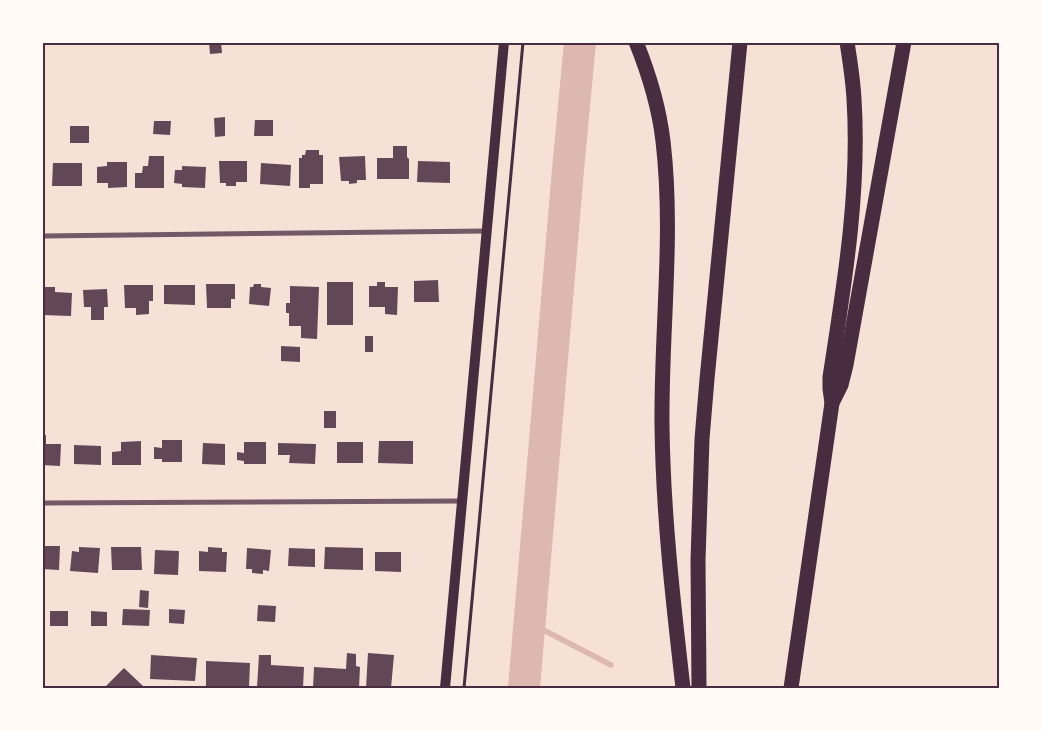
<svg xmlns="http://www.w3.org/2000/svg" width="1042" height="731" font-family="'Zilla Slab',serif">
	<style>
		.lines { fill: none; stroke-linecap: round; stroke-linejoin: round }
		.stream { stroke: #dcb8b0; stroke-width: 5.5 }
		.river { stroke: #dcb8b0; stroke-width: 32 }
		.building { fill: #644757 }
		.path { stroke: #4a2c40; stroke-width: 3 }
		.minor { stroke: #755966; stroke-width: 5 }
		.secondary { stroke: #4a2c40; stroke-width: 10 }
		.motorway { stroke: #4a2c40; stroke-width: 15 }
		.neatline { fill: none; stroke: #4a2c40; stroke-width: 2 }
	</style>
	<rect width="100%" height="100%" fill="#f7e1d7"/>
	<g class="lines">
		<polyline class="stream" points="530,623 611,665"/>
		<polyline class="river" points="524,688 568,170 580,42"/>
	</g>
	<g class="building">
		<polygon points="209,42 221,42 222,53 210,54"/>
		<polygon points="225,117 225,136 215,137 214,118"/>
		<polygon points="255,120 273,120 273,136 254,136"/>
		<polygon points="154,121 171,121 170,135 153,134"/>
		<rect x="70" y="126" width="19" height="17"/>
		<polygon points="393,146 407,146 407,157 409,159 409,179 377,179 377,158 393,158"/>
		<polygon points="306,150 319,150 319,155 323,155 323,184 310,184 310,188 299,188 299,158 302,158 302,155 305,155"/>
		<polygon points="149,156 164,156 164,188 135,188 135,173 142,173 143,166 148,166"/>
		<polygon points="365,156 366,180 357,180 357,183 349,184 349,181 341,181 339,157"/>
		<polygon points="219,161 247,161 247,182 236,182 236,186 226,186 226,183 220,183"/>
		<polygon points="418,161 450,162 450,183 417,182"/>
		<polygon points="107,162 127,162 127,187 108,188 108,183 97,183 97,167 107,166"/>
		<polygon points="53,163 82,163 82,186 52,186"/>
		<polygon points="261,163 291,165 290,186 260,184"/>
		<polygon points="182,166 206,167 205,188 182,187 182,184 174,183 175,170 182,170"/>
		<polygon points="438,280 439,302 414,302 414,281"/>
		<rect x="327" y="282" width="26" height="43"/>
		<polygon points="377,282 385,282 385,287 398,287 397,315 385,314 385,307 369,307 369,286 377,286"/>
		<polygon points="206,284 235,284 235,299 231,299 231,308 207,308"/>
		<polygon points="254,284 261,284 261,287 271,288 269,306 249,304 250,287 253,287"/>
		<polygon points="124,285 153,285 153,301 149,301 149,314 136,315 136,308 125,308"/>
		<polygon points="164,285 195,285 195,305 164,304"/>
		<polygon points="290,286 319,287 317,339 301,338 301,326 289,326 289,313 286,313 286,303 290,303"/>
		<polygon points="42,287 55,287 55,292 72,293 71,316 42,315"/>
		<polygon points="107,289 108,307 104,307 104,320 91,320 91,307 84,307 83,290"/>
		<rect x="365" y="336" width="8" height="16"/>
		<polygon points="281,346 300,347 300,362 281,361"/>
		<rect x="324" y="411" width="12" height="17"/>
		<polygon points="42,435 46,435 46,444 61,444 60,466 42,465"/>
		<polygon points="162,440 182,440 182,462 162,462 162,459 154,459 154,447 162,448"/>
		<polygon points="141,441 141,465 112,465 112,452 121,451 121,442"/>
		<polygon points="379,441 413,441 413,464 378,463"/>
		<polygon points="244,442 266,442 266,464 244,464 244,461 237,460 237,452 244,453"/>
		<rect x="337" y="442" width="26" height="21"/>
		<polygon points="203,443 225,444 225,465 202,464"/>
		<polygon points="278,443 316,444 315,464 289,463 290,455 278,455"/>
		<polygon points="74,445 101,446 101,465 74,464"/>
		<polygon points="42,546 60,546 59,570 42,569"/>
		<polygon points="79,547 100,548 98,573 70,571 72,551 79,552"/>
		<polygon points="111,547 141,547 142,570 112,570"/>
		<polygon points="208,547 222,548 222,552 227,552 226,572 199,571 199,551 208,552"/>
		<polygon points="325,547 363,548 363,570 324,569"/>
		<polygon points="247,548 271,550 269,571 263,570 263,574 252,573 252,569 246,569"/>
		<polygon points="289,548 315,549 315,567 288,566"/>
		<polygon points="155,550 179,551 178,575 154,574"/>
		<polygon points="375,552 401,552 401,572 375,571"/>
		<polygon points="140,590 149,591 148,608 139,607"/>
		<polygon points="258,605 276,606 275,622 257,621"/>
		<polygon points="123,609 150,610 149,626 122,625"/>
		<polygon points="169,609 185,610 184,624 169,623"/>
		<rect x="50" y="611" width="18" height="15"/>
		<polygon points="91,611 107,612 107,626 91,626"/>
		<polygon points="347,653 356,654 356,666 360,667 359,688 313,688 314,667 346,669"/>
		<polygon points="368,653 394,655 391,688 366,688"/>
		<polygon points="151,655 197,658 195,681 150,679"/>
		<polygon points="259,655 271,655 271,665 304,667 303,688 257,687"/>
		<polygon points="206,661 250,663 249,687 206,686"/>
		<polygon points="124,668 143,686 140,688 104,688"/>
	</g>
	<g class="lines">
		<polyline class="path" points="464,688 523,42"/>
		<g class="minor">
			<polyline points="42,236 487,231"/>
			<polyline points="42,503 461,501"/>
		</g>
		<path class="secondary" d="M445,688C463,473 485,258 504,42"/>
		<g class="motorway">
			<path d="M636,42C649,74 659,107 663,141C674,235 661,330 662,425C663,513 673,601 683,688"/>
			<polyline points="832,403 841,385 846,365 904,42"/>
			<polyline points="699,688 698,560 702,439 707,379 740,42"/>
			<path d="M791,688L832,403L830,389V377C844,286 860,192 854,99C853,80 850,61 847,42"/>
		</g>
	</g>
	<rect width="1042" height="731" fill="none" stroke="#fffaf5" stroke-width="88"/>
	<rect x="44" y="44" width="954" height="643" class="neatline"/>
</svg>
